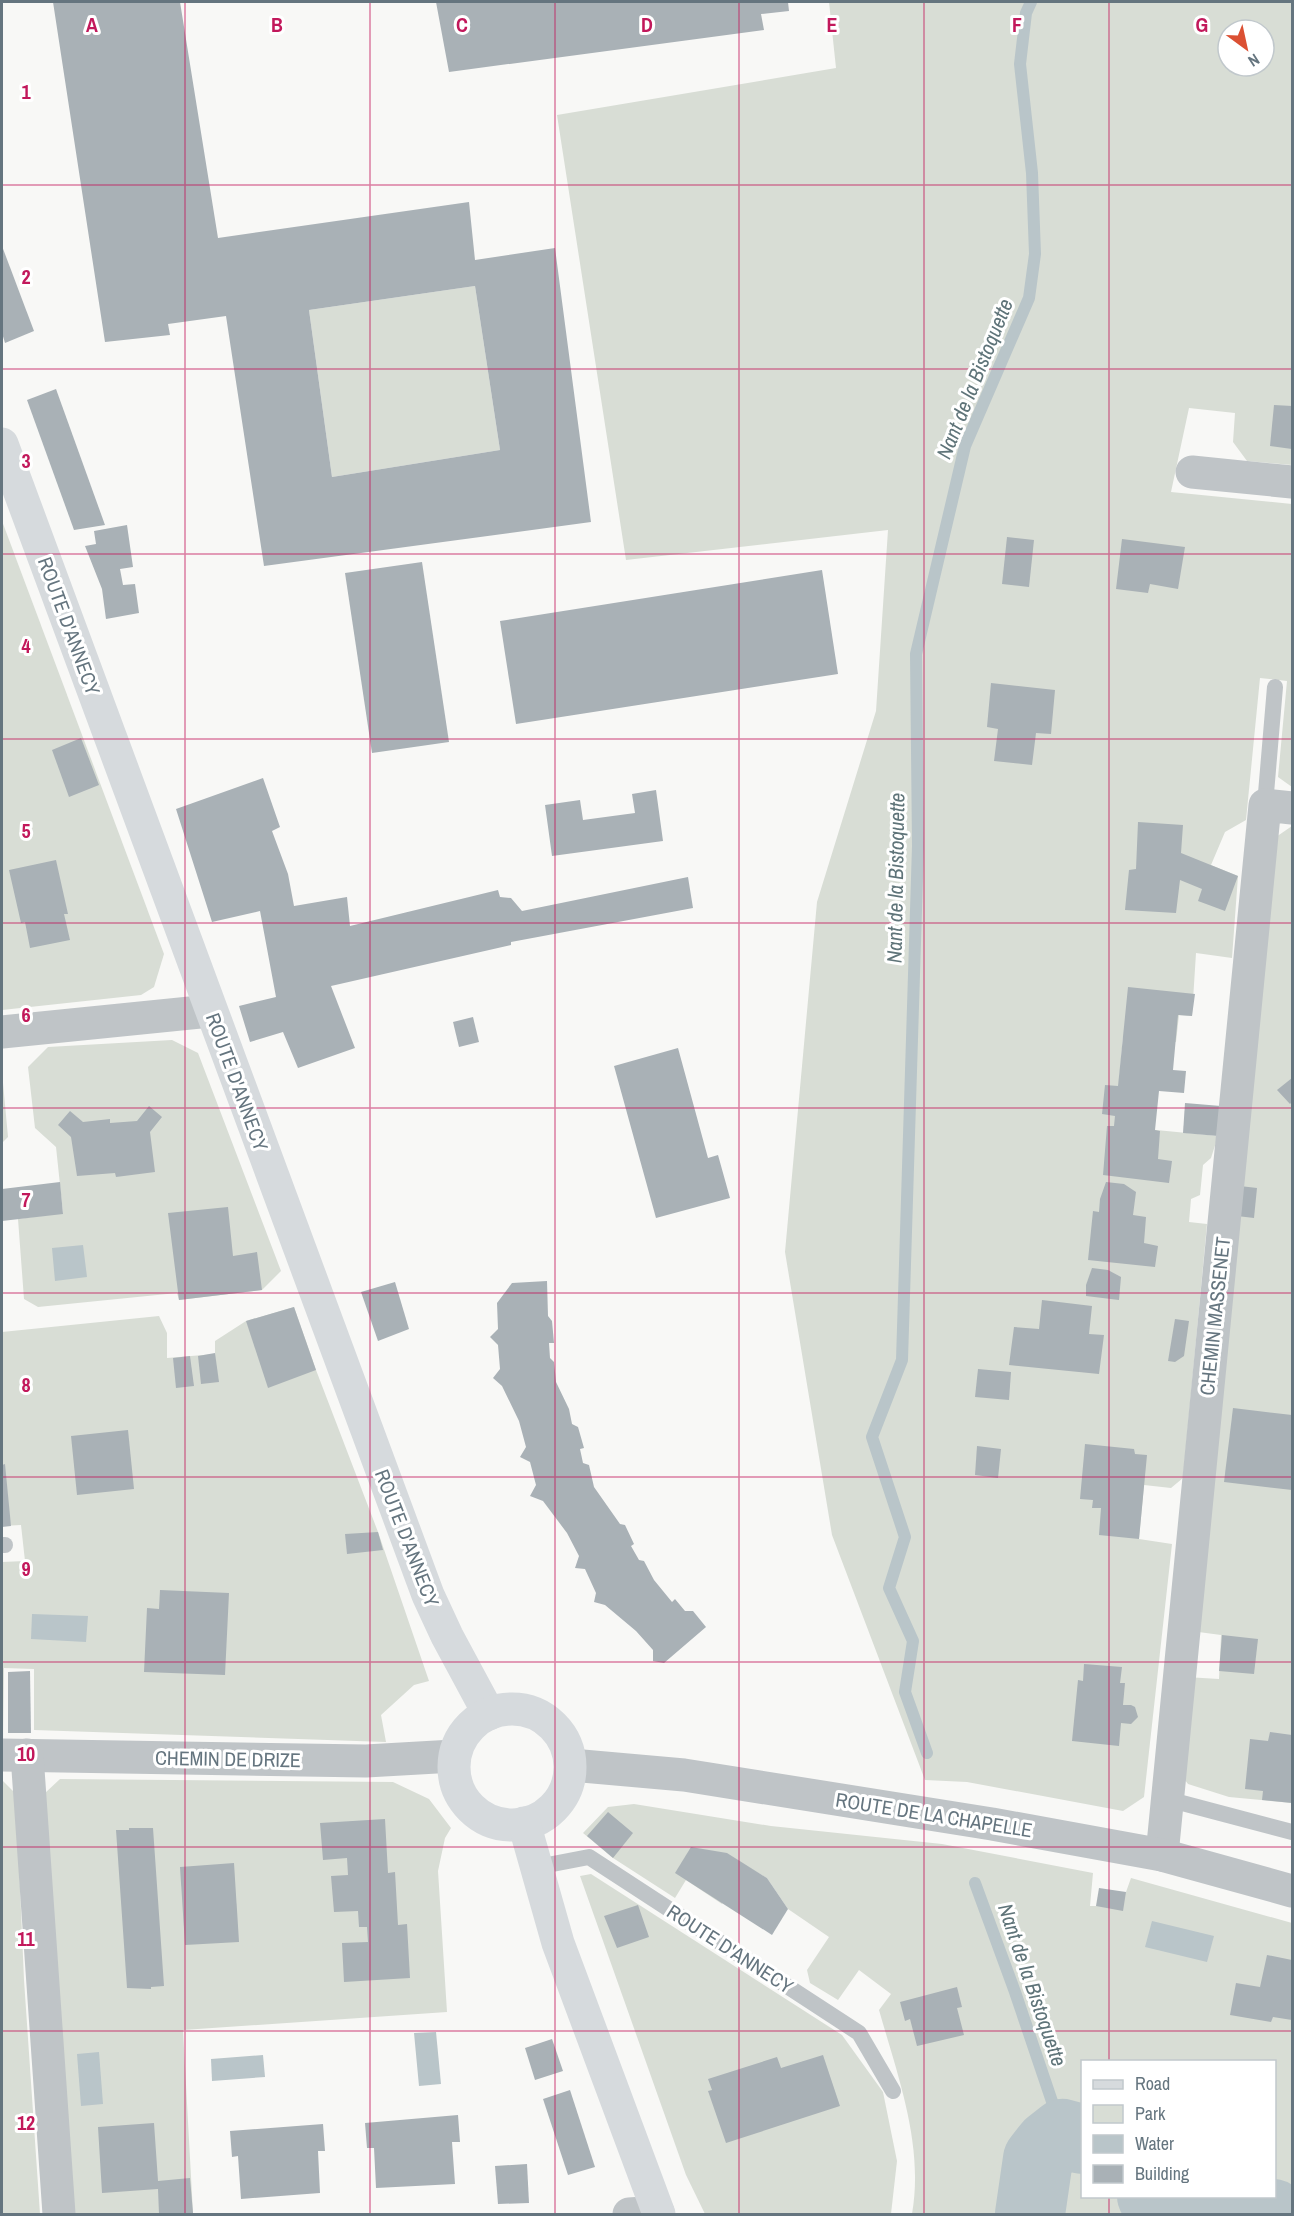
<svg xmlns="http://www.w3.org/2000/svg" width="1294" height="2216" font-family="'Archivo Narrow',sans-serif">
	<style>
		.green { fill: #d8ddd5; fill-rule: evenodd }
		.water { fill: #b9c5c9 }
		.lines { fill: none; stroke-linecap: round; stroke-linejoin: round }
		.stream { stroke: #b9c5c9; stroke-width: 12 }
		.river { stroke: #b9c5c9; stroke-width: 70 }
		.building { fill: #a9b1b6; fill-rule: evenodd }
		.service { stroke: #bfc4c7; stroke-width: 16 }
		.minor { stroke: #bfc4c7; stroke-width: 33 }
		.tertiary { stroke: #bfc4c7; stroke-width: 33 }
		.secondary { stroke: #d6dadd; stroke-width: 33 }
		.grid { fill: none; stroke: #c2185b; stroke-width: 1.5; stroke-opacity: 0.55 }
		.labels { text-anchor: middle; stroke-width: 6; stroke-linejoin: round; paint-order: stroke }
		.street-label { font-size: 20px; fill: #65757f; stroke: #fff }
		.water-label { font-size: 21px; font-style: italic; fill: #5f7479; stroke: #fff }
		.grid-label { font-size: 20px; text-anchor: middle; font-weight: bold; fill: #c2185b; stroke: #fff; stroke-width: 6; stroke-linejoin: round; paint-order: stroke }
	</style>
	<rect width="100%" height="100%" fill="#f8f8f6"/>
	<g class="green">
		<path d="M829,2H1292V465L1247,461L1233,442L1235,413L1189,408L1171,492L1292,504V787L1278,777L1287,681L1260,678L1246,820L1225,832L1211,865L1238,876L1232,958L1196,953L1192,1016L1179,1015L1176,1042L1123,1037L1115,1126L1218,1136L1211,1158L1203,1165L1200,1195L1191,1199L1189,1222L1207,1224L1183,1478L1171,1488L1144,1485L1139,1539L1172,1544L1144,1797L1123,1811L967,1782L925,1780L832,1535L785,1252L817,902L876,711L888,530L626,560L557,115L836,68ZM1228,30H1264V66H1228Z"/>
		<polygon points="475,286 500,450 332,477 309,310"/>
		<polygon points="2,521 164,954 154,987 141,995 2,1010"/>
		<polygon points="1292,826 1292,1803 1229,1797 1188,1784 1178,1771 1186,1677 1219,1679 1221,1635 1191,1631 1276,837"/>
		<polygon points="172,1040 198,1053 281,1271 262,1290 179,1300 177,1293 38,1307 24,1299 18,1219 63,1213 56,1147 35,1128 28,1067 48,1047"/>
		<polygon points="2,1072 8,1137 2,1143"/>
		<polygon points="294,1307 316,1370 378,1532 429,1681 414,1685 381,1715 386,1742 34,1730 34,1669 4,1668 3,1742 2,1742 2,1562 25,1561 21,1525 2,1526 2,1332 159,1316 167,1333 167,1358 215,1354 215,1341 246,1321"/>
		<polygon points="60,1779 393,1782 429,1799 451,1828 445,1838 438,1871 447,2012 183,2030 193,2213 71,2214 44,1794"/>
		<polygon points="2,1780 16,1794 24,1980 40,2214 2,2214"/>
		<path d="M634,1804L771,1826L942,1844L1093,1873L1090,1906H1096L1126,1892L1131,1878L1292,1923V2214H912C924,2145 898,2077 879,2010L891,1994L859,1970L838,2000L810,1983L807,1970L829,1937L788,1909L767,1878L746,1866L722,1904L686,1880L675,1898L613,1858L583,1833L608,1807ZM1082,2062H1274V2196H1082Z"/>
		<polygon points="591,1874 842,2035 883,2092 897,2161 891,2214 705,2214 686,2175 580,1876"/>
	</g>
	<g class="water">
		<polygon points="83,1245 87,1277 55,1281 52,1248"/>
		<polygon points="32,1614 88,1616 86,1642 31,1639"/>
		<polygon points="1152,1921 1214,1936 1207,1962 1145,1947"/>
		<polygon points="436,2032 441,2084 419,2086 414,2033"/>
		<polygon points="99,2052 103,2104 81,2106 77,2054"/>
		<polygon points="263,2055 265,2077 212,2081 211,2059"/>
	</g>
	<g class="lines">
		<g class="stream">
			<polyline points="927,1753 905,1692 913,1641 889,1588 905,1537 872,1437 902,1360 918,846 916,654 965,446 1029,298 1035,254 1032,173 1020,64 1026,13 1031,2"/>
			<polyline points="975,1883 1015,1992 1063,2134"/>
		</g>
		<g class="river">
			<path d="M1152,2196C1175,2209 1205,2212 1231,2213C1245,2213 1259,2211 1273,2214"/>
			<polyline points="1030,2214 1038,2159 1049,2145 1063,2134 1082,2139"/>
		</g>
	</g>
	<g class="building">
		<path d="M53,2H180L218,238L469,202L475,260L555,248L591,522L264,566L226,316L168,324L170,335L105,342ZM475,286L500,450L332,477L309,310Z"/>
		<polygon points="436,2 788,2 789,11 761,14 764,30 449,72"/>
		<polygon points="2,246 34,331 5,343 2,333"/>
		<polygon points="56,389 105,525 74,530 27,400"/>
		<polygon points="1274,405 1292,406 1292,449 1270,446"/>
		<polygon points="127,525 133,567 120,569 123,585 135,584 139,613 106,619 102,589 85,546 96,544 94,531"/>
		<polygon points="1007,537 1034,540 1029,587 1002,584"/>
		<polygon points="1122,539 1185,547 1178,589 1150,584 1148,593 1116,589"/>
		<polygon points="422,562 449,742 372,753 345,573"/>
		<polygon points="822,570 838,674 516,724 500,621"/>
		<polygon points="991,683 1055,690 1051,734 1036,733 1032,765 994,761 998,729 987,727"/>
		<polygon points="81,738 99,785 69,797 52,750"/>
		<polygon points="263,778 280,827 272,831 288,874 294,906 347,897 350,926 498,890 500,897 511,898 522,911 688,877 693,908 511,942 511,945 331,986 355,1048 298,1068 283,1032 250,1042 239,1006 276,997 260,911 212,922 176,809"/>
		<polygon points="656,790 663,841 552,856 545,805 580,800 583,820 635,813 632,794"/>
		<polygon points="1138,822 1183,825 1181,853 1238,876 1225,911 1198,901 1202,889 1180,880 1176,913 1125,910 1129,870 1136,869"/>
		<polygon points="56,860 68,914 64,914 70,940 30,948 25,922 21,923 9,870"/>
		<polygon points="1128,987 1195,994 1192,1016 1178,1015 1173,1070 1186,1071 1184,1093 1159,1091 1155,1130 1160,1131 1158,1159 1172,1161 1169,1183 1103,1175 1107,1126 1114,1126 1115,1116 1102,1114 1105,1085 1118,1086"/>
		<polygon points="473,1017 479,1042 459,1047 453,1022"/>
		<polygon points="678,1048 708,1158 718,1155 730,1198 656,1218 614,1066"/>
		<polygon points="1292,1078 1292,1102 1290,1104 1277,1090"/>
		<polygon points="1185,1103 1221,1106 1218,1136 1183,1133"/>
		<polygon points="149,1106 162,1117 150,1132 155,1172 116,1177 115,1173 77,1176 71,1137 58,1125 70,1111 83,1122 110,1119 110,1123 137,1121"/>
		<polygon points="60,1182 63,1214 2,1221 2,1189"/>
		<polygon points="1106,1182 1124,1184 1136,1192 1133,1215 1146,1217 1144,1243 1158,1246 1155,1267 1088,1260 1093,1211 1099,1212 1100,1199"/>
		<polygon points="1240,1186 1257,1188 1254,1218 1237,1216"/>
		<polygon points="228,1207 233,1256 257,1252 262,1290 179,1300 168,1213"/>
		<polygon points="1092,1268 1108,1270 1121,1277 1119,1300 1086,1296 1086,1285"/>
		<polygon points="547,1281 548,1316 552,1321 554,1343 549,1343 550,1358 554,1362 556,1382 569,1409 572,1424 578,1427 584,1448 580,1449 583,1463 589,1465 594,1487 620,1524 625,1525 634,1544 631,1546 639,1560 644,1561 654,1580 672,1602 675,1599 685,1611 693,1611 706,1627 664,1663 653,1661 653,1650 636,1631 605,1605 594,1602 596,1593 585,1569 575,1568 579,1556 567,1533 543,1501 530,1496 536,1485 530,1462 520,1457 526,1447 519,1421 502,1386 493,1378 500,1369 498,1345 490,1337 498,1329 497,1303 512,1283"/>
		<polygon points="395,1282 409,1329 378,1341 361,1292"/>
		<polygon points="1042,1300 1092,1306 1089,1334 1104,1335 1099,1374 1009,1365 1014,1327 1039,1329"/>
		<polygon points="294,1307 316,1370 268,1388 246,1321"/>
		<polygon points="1175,1319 1189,1321 1184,1356 1175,1362 1168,1361"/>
		<polygon points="215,1353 219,1382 201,1384 198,1356"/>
		<polygon points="190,1356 194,1386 176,1388 173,1358"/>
		<polygon points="978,1369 1011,1372 1009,1400 975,1397"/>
		<polygon points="1233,1408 1292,1415 1292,1490 1224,1482"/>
		<polygon points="128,1430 134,1489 77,1495 71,1436"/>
		<polygon points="1085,1444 1134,1449 1135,1454 1147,1455 1139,1539 1099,1535 1101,1508 1092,1508 1093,1500 1080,1499"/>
		<polygon points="977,1446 1001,1449 998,1478 975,1475"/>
		<polygon points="5,1464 11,1526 2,1527 2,1465"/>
		<polygon points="378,1532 383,1550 347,1554 345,1534"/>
		<polygon points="160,1590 229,1593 225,1675 144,1672 147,1608 159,1609"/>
		<polygon points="1222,1635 1258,1639 1254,1674 1219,1671"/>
		<polygon points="1084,1664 1122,1667 1120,1683 1125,1683 1123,1705 1131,1705 1135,1707 1138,1717 1131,1724 1121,1723 1119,1746 1072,1741 1078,1680 1083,1681"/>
		<polygon points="30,1671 31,1733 8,1733 8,1672"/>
		<polygon points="1270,1732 1292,1735 1292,1803 1262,1800 1263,1791 1245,1789 1250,1739 1268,1741"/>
		<polygon points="608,1812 633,1833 613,1858 587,1836"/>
		<polygon points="385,1819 388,1873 395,1872 398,1925 407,1924 410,1978 344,1982 342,1943 368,1942 367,1927 359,1927 358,1911 334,1912 331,1876 348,1875 347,1858 323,1860 320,1823"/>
		<polygon points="129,1828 153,1828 164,1986 151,1987 151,1989 127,1988 116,1830 129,1830"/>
		<polygon points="691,1847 727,1853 767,1878 788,1909 772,1935 675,1873"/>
		<polygon points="234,1863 239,1942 185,1945 180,1867"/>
		<polygon points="1099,1888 1126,1892 1123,1911 1096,1906"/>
		<polygon points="638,1905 649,1937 617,1948 604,1916"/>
		<polygon points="1267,1955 1292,1960 1292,2020 1273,2017 1271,2022 1230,2015 1236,1983 1260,1987"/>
		<polygon points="957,1987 962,2007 957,2008 964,2035 917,2046 910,2019 905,2021 900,2002"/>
		<polygon points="552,2039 563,2071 535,2080 525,2048"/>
		<polygon points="823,2055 840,2106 726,2143 708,2091 712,2090 708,2079 777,2057 781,2068"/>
		<polygon points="570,2090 595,2167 568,2175 543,2099"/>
		<polygon points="458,2115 460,2142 452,2142 455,2184 376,2188 374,2148 367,2148 365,2123"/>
		<polygon points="154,2123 158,2181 190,2178 193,2213 159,2214 158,2189 102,2193 98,2127"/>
		<polygon points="323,2124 325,2151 318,2151 320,2193 241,2199 238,2156 232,2157 230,2131"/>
		<polygon points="527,2164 529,2203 498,2204 495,2166"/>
	</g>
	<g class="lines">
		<g class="service">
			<polyline points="1265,805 1275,687"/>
			<polyline points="2,1545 5,1545"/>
			<polyline points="1167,1799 1292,1832"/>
			<polyline points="537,1867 589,1857 859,2033 893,2091"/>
		</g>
		<g class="minor">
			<polyline points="1192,472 1292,482"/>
			<polyline points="2,1032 210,1011"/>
			<polyline points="2,1755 366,1761 454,1756"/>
			<polyline points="27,1755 59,2214"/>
			<polyline points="1162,1855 1265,805 1292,808"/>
			<polyline points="629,2214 658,2212"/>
		</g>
		<polyline class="tertiary" points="571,1765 684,1775 992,1824 1162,1855 1292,1891"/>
		<g class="secondary">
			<polyline points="2,444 428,1595 447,1636 489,1714"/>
			<circle cx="512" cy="1767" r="58"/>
			<polyline points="524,1823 558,1943 659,2214"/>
		</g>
	</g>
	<path class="grid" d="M185,2V2214M370,2V2214M555,2V2214M739,2V2214M924,2V2214M1109,2V2062M2,185H1292M2,369H1292M2,554H1292M2,739H1292M2,923H1292M2,1108H1292M2,1293H1292M2,1477H1292M2,1662H1292M2,1847H1292M2,2031H1292M1109,2196V2214"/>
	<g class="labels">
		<g class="street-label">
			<text transform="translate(69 626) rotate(70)" y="7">ROUTE D'ANNECY</text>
			<text transform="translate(237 1082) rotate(70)" y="7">ROUTE D'ANNECY</text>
			<text transform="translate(1215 1316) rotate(-84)" y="7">CHEMIN MASSENET</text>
			<text transform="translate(407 1538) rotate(69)" y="7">ROUTE D'ANNECY</text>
			<text transform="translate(228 1759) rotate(1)" y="7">CHEMIN DE DRIZE</text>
			<text transform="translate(934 1815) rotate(9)" y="7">ROUTE DE LA CHAPELLE</text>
			<text transform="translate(730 1949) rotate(33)" y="7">ROUTE D'ANNECY</text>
		</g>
		<g class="water-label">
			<text transform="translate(975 379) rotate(-68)" y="7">Nant de la Bistoquette</text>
			<text transform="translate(896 878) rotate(-89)" y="7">Nant de la Bistoquette</text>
			<text transform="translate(1032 1985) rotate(71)" y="7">Nant de la Bistoquette</text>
		</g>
	</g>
	<g class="grid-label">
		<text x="92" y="32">A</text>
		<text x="277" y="32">B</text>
		<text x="462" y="32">C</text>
		<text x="647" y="32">D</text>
		<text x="832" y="32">E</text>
		<text x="1017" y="32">F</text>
		<text x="1202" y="32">G</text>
		<text x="26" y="99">1</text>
		<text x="26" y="284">2</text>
		<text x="26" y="468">3</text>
		<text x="26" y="653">4</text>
		<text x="26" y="838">5</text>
		<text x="26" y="1022">6</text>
		<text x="26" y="1207">7</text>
		<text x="26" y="1392">8</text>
		<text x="26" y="1576">9</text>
		<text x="26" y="1761">10</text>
		<text x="26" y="1946">11</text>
		<text x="26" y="2130">12</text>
	</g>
	<rect width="1294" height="2216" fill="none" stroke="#65757f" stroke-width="6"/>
	<rect x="1081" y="2060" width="195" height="138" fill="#ffffff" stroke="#c1c8cc" stroke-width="1.5"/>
	<rect x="1093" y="2080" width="30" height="9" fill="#d6dadd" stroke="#c1c8cc" stroke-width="1.5"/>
	<text x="1135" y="2090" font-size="18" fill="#65757f">Road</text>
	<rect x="1093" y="2105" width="30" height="18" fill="#d8ddd5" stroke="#c1c8cc" stroke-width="1.5"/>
	<text x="1135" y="2120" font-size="18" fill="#65757f">Park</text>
	<rect x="1093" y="2135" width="30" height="18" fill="#b9c5c9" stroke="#c1c8cc" stroke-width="1.5"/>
	<text x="1135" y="2150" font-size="18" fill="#65757f">Water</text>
	<rect x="1093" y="2165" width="30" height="18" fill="#a9b1b6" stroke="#c1c8cc" stroke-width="1.5"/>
	<text x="1135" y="2180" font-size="18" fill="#65757f">Building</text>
	<g transform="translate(1246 48) rotate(147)"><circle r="28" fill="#ffffff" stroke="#c1c8cc" stroke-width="1.5"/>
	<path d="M0-4.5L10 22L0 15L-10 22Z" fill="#db5033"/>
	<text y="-9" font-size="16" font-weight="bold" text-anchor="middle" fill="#65757f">N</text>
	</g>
</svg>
